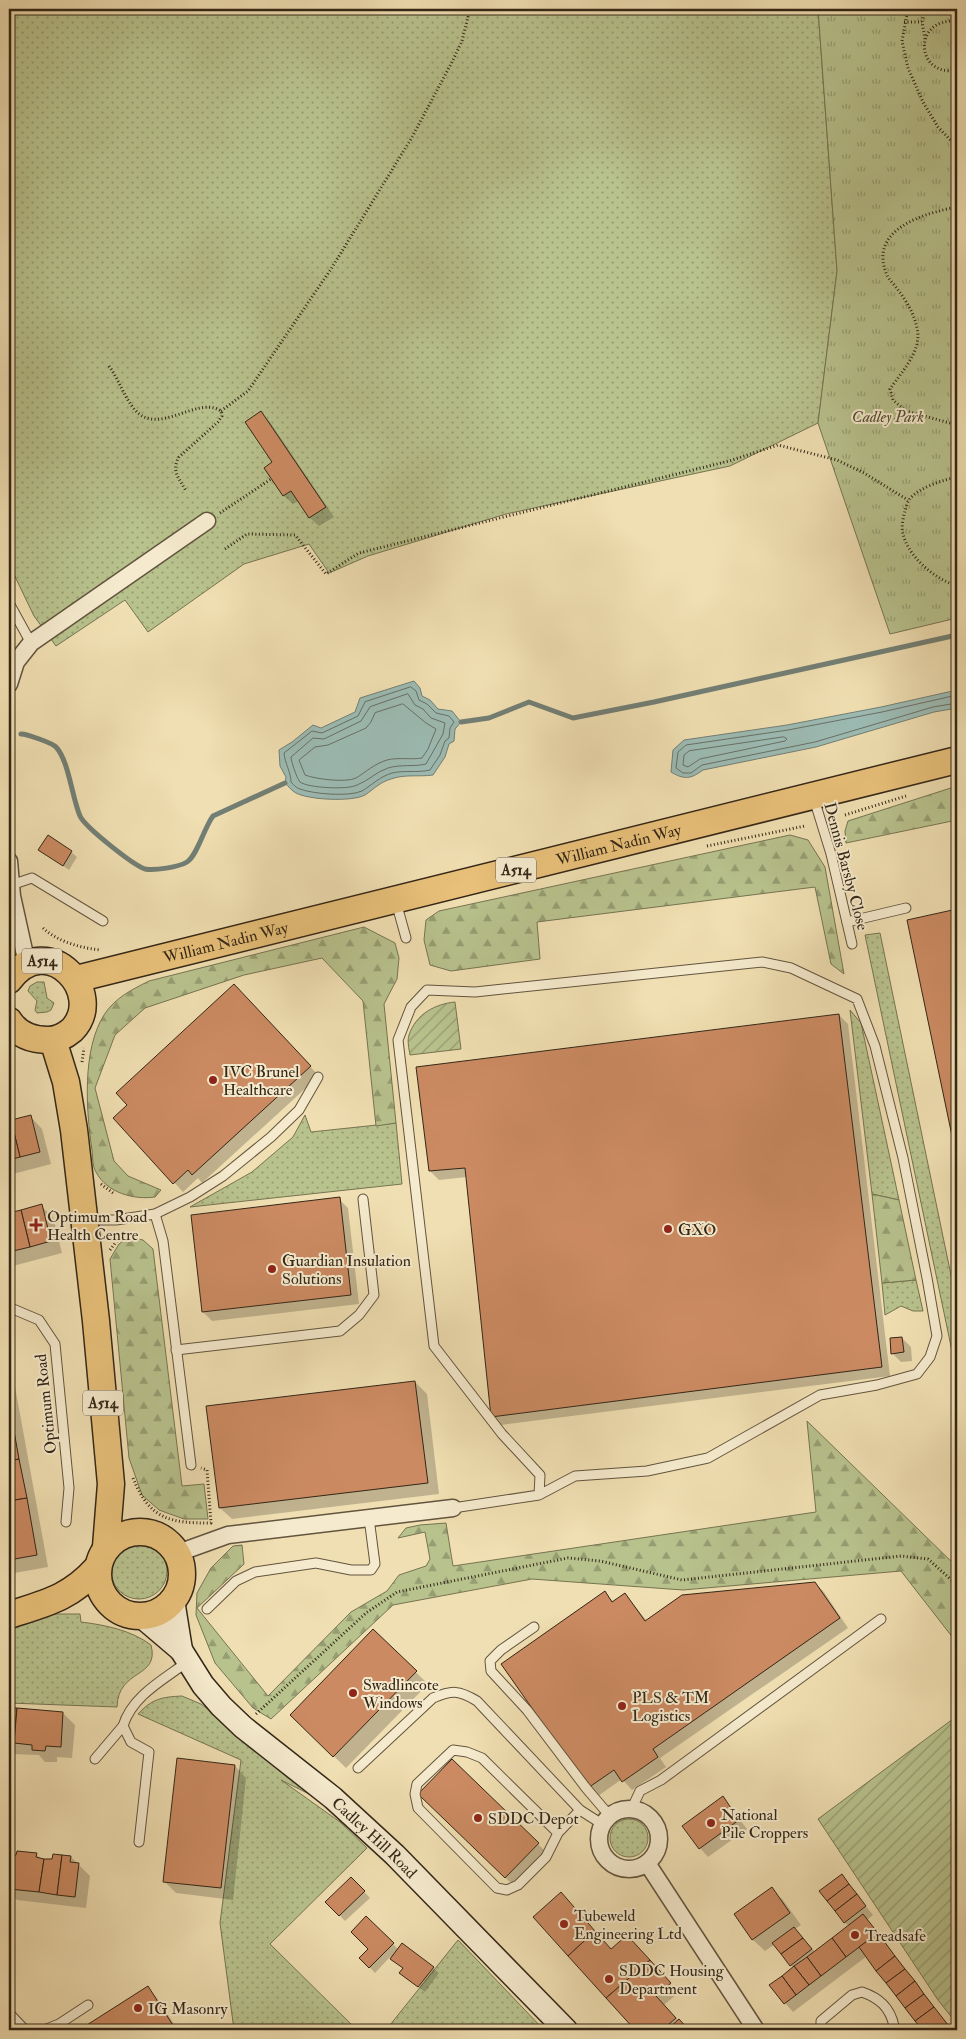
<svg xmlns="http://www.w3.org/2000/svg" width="966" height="2039" font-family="'IM FELL Double Pica',serif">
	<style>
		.grass { fill: url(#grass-dots); stroke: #767452 }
		.forest { fill: url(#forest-firs); stroke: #767452 }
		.park { fill: url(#park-tufts); stroke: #767452 }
		.garden { fill: url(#garden-furrows); stroke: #767452 }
		.water { fill: #9cbbb4; stroke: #727f75 }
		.shadow { fill: #0003 }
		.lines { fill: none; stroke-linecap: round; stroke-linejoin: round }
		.shore { stroke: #687066; stroke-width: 1 }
		.stream { stroke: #727f75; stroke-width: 5 }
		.building { fill: #cb8a62; stroke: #332617 }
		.lane-casing { stroke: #62543e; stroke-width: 11 }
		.street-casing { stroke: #62543e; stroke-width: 19 }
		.secondary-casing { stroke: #332617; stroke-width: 25 }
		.primary-casing { stroke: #332617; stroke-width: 29 }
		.path { stroke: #332617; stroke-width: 3; stroke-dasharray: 1 2.5; stroke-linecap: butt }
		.lane { stroke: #f5eacd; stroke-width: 9 }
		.street { stroke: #f5eacd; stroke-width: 16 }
		.secondary { stroke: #f5eacd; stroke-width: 22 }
		.primary { stroke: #e8c079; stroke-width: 26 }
		.poi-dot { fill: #8f2418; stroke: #f5eacd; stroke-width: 2 }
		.labels { text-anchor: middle; stroke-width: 4; stroke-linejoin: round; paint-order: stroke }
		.shield { fill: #f5eacd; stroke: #6d614e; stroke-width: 1 }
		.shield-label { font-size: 15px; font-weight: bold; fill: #332617 }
		.park-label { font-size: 16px; font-style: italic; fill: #544d34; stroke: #f5eacd }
		.street-label { font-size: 16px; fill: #332617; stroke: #f5eacd }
		.poi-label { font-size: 16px; fill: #332617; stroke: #f5eacd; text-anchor: start }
	</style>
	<defs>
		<pattern id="grass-dots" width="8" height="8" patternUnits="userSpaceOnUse" patternTransform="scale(1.25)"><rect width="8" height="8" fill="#b8c28d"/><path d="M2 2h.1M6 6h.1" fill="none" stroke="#969d72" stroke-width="1.8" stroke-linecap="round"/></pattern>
		<pattern id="forest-firs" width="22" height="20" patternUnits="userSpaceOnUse" patternTransform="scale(1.25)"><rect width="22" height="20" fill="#b8c28d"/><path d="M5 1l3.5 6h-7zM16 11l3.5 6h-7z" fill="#969d72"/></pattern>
		<pattern id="park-tufts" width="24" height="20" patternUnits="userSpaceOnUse" patternTransform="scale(1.25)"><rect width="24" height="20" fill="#b8c28d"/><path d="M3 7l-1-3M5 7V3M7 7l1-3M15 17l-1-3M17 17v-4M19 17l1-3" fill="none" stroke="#969d72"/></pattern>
		<pattern id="garden-furrows" width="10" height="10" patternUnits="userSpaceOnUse" patternTransform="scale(1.25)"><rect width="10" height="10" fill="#b8c28d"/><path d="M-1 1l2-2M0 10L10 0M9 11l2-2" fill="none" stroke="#969d72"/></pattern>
	</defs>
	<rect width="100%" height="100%" fill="#f0dfb2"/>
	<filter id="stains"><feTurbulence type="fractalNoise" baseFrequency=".004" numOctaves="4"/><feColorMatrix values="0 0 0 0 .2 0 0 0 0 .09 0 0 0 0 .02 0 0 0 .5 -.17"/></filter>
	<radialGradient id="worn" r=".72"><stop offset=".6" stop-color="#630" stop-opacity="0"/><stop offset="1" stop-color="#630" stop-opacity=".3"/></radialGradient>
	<g class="grass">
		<polygon points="9,9 818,9 837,271 818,423 730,466 506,514 368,556 329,573 309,544 244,564 148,632 125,600 56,646 34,616 9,564"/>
		<polygon points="880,933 957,1304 957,1375 865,935"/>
		<polygon points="37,982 44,982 47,998 54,1003 51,1010 47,1012 37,1013 35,1010 37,1001 28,991 30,986"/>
		<polygon points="850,1010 861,1023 899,1200 872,1194"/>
		<polygon points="305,1115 311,1132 396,1123 402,1184 190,1207 252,1172 293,1137"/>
		<polygon points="916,1280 923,1311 913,1311 901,1306 885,1315 882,1283"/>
		<circle cx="139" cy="1571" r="28"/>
		<path d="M52,1614H80L81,1622C105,1625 131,1630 151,1645C160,1679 118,1668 117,1707L9,1703V1622Z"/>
		<path d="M182,1696L201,1704L315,1791L321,1800L281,1780L340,1822L367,1848L270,1944L357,2030H234L220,1923L241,1760L138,1714C152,1699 161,1697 182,1696Z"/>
		<circle cx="629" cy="1838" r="19"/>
		<polygon points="458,1940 544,2030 386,2030"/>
	</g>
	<g class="forest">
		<polygon points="957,786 957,820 846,843 845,831 848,821"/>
		<polygon points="790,835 808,840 825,867 844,974 831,964 815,887 537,922 540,959 451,971 430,965 424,940 426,920 439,911"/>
		<path d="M364,927L395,943L399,958L397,979L384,1004L396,1123L376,1126L363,1001L322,958L244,975L145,1008L115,1035L95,1088L114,1161L128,1176L161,1190L155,1197C134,1200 107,1193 96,1172C92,1166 93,1156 92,1150C86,1110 82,1050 104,1015C115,998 131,990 149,981Z"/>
		<polygon points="872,1194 899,1200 916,1280 882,1283"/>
		<polygon points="129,1237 143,1240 153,1249 182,1486 204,1484 208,1519 184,1519 159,1510 142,1495 129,1458 110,1259 119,1244"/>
		<polygon points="807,1421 957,1567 957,1643 901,1571 683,1590 532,1579 393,1605 271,1719 253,1708 215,1663 196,1615 197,1593 211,1568 233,1546 242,1545 244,1564 197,1608 268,1696 351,1612 387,1591 399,1575 426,1566 430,1559 425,1532 398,1538 406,1528 420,1525 446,1523 453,1566 816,1512"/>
	</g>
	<polygon class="park" points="818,9 957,9 957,618 890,634 818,423 837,271"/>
	<g class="garden">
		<path d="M455,1002L461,1049L410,1055C409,1049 407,1041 409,1035C416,1014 435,1004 455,1002Z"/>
		<polygon points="957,1716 957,2024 938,2000 818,1819"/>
	</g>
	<g class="water">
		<path d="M414,681L420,688L422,696L430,700L438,709L452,711L461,722L455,729L454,741L449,744L445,757L433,775C419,777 404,774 391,779C380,782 374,789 365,795C352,802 309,800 296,793C292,791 288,786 285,783L286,777L280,766L279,750L292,742L313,725L321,728L355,712L360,698Z"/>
		<path d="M957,690V708L934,712L816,747L703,770C691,779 684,780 671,772L673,750L684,740L787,725L881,707Z"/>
	</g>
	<g class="shadow">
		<polygon points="261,413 270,422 334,517 319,526 310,518 299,501 293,504 284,496 265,468 273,463"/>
		<polygon points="40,850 71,852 77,857 69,870"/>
		<polygon points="957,910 957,1154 908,921"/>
		<polygon points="243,994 319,1076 202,1183 198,1178 183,1192 115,1118"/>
		<polygon points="839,1015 848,1024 890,1376 501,1425 492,1416 467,1177 439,1180 430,1171"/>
		<polygon points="31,1117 42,1129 51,1164 9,1175 9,1122"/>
		<polygon points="339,1199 348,1208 359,1304 212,1321 203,1312"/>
		<polygon points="41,1206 53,1217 62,1253 9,1267 9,1214"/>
		<polygon points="902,1338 911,1347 912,1361 901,1362 892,1353"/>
		<polygon points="9,1354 48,1567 9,1574"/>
		<polygon points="415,1382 427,1394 439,1494 232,1519 220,1508"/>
		<polygon points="815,1583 824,1592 848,1628 660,1758 666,1767 632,1790 622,1779 598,1796 589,1787 604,1593 614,1602 625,1594 647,1621"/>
		<polygon points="373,1631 428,1684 346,1768 292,1715"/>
		<polygon points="9,1709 63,1713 75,1725 72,1758 57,1757 57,1762 45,1762 39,1755 11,1754 11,1759 9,1759"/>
		<polygon points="235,1766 246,1778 233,1900 176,1893 164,1881"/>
		<polygon points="723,1798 747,1829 708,1857 700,1848"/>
		<polygon points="431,1805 538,1844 549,1855 517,1889"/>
		<polygon points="36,1854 41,1859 53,1861 71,1857 90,1876 86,1908 17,1900 9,1891 9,1855"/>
		<polygon points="841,1876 873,1915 867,1920 952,2030 923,2030 867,1956 793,2012 785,2003 793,1968 775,1944 765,1951 753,1940 735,1915 771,1889 783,1900 801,1925 795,1929 815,1952 849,1926 844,1922"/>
		<polygon points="351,1878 370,1898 345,1921 327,1902"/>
		<polygon points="535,1917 612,1950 636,1945 678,1993 664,2005 688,2030 636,2030"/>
		<polygon points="367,1918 399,1950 433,1968 439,1973 425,1992 406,1978 404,1969 390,1957 375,1973 361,1958 370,1949"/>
		<polygon points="148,1988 156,1997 178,2030 81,2030"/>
	</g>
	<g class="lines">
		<g class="shore">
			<path d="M411,687L416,691L419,700L427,704L436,713L449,716L454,722L450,728L449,738L445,741L440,755L430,770C417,773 405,770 392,773C379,777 372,785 362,791C349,797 313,794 300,789C296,788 294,785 291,782C291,772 285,764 284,753L312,731L322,733L358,716L365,702Z"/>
			<path d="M408,694L415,705L423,709L431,718L445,723L443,734L426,764C414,767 401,764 388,768C376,772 368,781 357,785C348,790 308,788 300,782C297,779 291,761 291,757L313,738L324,739L361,721L370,707Z"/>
			<polyline points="957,695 882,712 788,730 686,745 678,752 676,768 683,773 691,773 702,765 815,742 933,707 957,703"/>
			<path d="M403,704L426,723L436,729L428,749L422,758C410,760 399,757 387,760C374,764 366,772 356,778C346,783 315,779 305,775L299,760L315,747L328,745L366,728L371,722L375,713Z"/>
			<polygon points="784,737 787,739 785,741 700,759 688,767 683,765 684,755 689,751"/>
		</g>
		<g class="stream">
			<polyline points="461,722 489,718 529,702 573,718 654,702 957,635"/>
			<path d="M21,734C27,734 52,743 56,747C69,761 72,798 80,816C85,827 133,865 145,869C154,871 179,867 187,862C197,856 204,828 213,816L285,783"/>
		</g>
	</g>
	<g class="building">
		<polygon points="261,411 326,507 309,518 291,491 283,496 264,468 272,462 245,422"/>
		<polygon points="48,835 72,851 63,866 38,850"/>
		<polygon points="957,909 957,1160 907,920"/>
		<polygon points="234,984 311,1066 192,1175 188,1170 173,1184 113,1118 127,1105 116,1093"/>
		<polygon points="839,1014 882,1367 491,1417 465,1168 429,1171 416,1067"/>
		<polygon points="31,1115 40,1152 20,1157 11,1120"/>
		<polygon points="11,1120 20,1157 9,1160 9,1121"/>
		<polygon points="340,1197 351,1295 202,1312 191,1215"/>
		<polygon points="42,1204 51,1241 30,1247 21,1210"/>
		<polygon points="21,1210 30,1247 9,1252 9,1213"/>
		<polygon points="902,1337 904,1352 891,1354 890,1338"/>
		<polygon points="415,1381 428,1483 219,1508 206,1406"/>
		<polygon points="9,1420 12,1420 19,1459 9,1461"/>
		<polygon points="19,1459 27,1498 9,1501 9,1461"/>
		<polygon points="27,1498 37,1555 9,1560 9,1501"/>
		<polygon points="815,1582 840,1618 653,1749 658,1757 622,1782 614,1770 588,1788 501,1664 605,1591 612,1602 625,1593 645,1621 682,1595"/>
		<polygon points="373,1629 417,1671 333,1757 290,1715"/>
		<polygon points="9,1708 17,1708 14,1743 9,1743"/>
		<polygon points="17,1708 63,1712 61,1747 46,1746 45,1751 32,1750 32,1745 14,1743"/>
		<polygon points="177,1758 235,1765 221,1888 163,1882"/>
		<polygon points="452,1759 539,1843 505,1878 418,1794"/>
		<polygon points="723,1796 739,1820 699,1849 682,1826"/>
		<polygon points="17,1851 37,1853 36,1857 44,1859 39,1892 9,1889 9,1854 16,1855"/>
		<polygon points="53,1854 62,1855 57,1895 39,1892 44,1859 52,1859"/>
		<polygon points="62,1855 71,1856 70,1862 79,1863 75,1897 57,1895"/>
		<polygon points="842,1874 849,1884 827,1901 819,1891"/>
		<polygon points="351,1877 365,1891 339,1916 325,1902"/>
		<polygon points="849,1884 857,1894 835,1911 827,1901"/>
		<polygon points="772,1887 790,1913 752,1940 734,1914"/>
		<polygon points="561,1892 595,1931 568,1956 533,1917"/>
		<polygon points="857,1894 866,1906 844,1923 835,1911"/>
		<polygon points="863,1914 878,1933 846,1957 832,1938"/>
		<polygon points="366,1916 394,1943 369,1968 359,1958 368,1949 351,1932"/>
		<polygon points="794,1927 803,1938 781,1954 772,1943"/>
		<polygon points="595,1931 611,1949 627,1935 650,1960 606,1998 568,1956"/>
		<polygon points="878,1933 895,1956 876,1971 859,1947"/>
		<polygon points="803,1938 812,1949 790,1966 781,1954"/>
		<polygon points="832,1938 846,1957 821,1976 807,1957"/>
		<polygon points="402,1943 434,1967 418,1987 399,1973 403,1968 390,1959"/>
		<polygon points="895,1956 905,1969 886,1983 876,1971"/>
		<polygon points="807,1957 821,1976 809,1985 794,1966"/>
		<polygon points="650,1960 671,1983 656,1996 676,2018 662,2030 635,2030 606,1998"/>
		<polygon points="794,1966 809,1985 796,1995 782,1976"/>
		<polygon points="905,1969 915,1981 896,1996 886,1983"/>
		<polygon points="782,1976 796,1995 784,2004 769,1985"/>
		<polygon points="915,1981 924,1994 905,2008 896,1996"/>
		<polygon points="148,1986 176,2030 79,2030"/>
		<polygon points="924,1994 934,2007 915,2021 905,2008"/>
		<polygon points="934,2007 952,2030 922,2030 915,2021"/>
		<polygon points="679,2019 689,2030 667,2030"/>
	</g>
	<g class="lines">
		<defs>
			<g id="lane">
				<polyline points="9,603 31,643"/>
				<polyline points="814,799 831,854 852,944"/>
				<polyline points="11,885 32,878 103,921"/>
				<polyline points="396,902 406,938"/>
				<polyline points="847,922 906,908"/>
				<polyline points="155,1214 163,1241 191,1465"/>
				<polyline points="86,1220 116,1220 155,1214 190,1197 223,1176 271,1137 299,1110 318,1077"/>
				<polyline points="9,1309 13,1309 39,1320 55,1344 69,1488 66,1522"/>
				<polyline points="176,1350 340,1331 359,1315 374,1295 363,1199"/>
				<polyline points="453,1508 539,1495 575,1476 647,1471 708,1458 820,1395 877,1385 917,1374 930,1357 937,1336 927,1278 903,1158 875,1046 857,999 791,968 762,962 475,992 427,990 411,1007 398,1040 434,1346 502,1434 540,1475 539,1495"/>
				<polyline points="207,1609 236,1581 255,1572 316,1563 351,1570 371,1570 375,1564 369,1518"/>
				<polyline points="534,1627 501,1650 490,1661 491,1671 527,1710 586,1788 609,1815"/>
				<polyline points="95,1759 123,1726"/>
				<path d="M358,1768L433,1698C452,1690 459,1690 477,1701L580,1810L602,1824"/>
				<polyline points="632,1808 640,1791 661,1780 881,1619"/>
				<polyline points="558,1833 482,1758 467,1752 453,1750 417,1784 415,1794 418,1808 497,1888 507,1890 518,1885 546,1857 558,1833 580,1810"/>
				<path d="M139,1842L149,1752L131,1742L123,1726C132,1696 163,1680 187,1662"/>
				<polyline points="9,2013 25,2030"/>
				<polyline points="44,2030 59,2024 88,2005"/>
				<path d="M821,2030V2021L852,1995L862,1992C879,1998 890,2007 894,2026L891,2030"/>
			</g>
			<g id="street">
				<polyline points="9,684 16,662 31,643 207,521"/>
				<polyline points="9,861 12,896 27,964"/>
				<polyline points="178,1553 228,1535 453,1508"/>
				<circle cx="629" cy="1839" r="30"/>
				<polyline points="647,1863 756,2030"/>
			</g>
			<g id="secondary">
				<polyline points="173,1600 181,1650"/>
				<path id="s1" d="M141,1616L181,1650L203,1685L221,1706L243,1727L333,1798L395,1855L566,2030"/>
			</g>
			<g id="primary">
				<path id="s2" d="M76,979L957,760"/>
				<path d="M9,980C48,928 107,994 72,1030C65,1036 57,1040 48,1040C32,1040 18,1035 9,1021"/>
				<polyline points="53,1040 66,1082 74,1130 96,1321 111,1484 106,1547"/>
				<circle cx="140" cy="1574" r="42"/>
				<path d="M9,1615C46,1603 70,1598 97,1568"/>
			</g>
		</defs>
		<use href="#lane" class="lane-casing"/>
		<use href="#street" class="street-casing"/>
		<use href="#secondary" class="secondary-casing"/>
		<use href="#primary" class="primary-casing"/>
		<g class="path">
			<polyline points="908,9 902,41 908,68 923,102 938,127 957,147"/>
			<polyline points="956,9 957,14"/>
			<path d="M957,21C911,18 916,78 957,70"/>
			<polyline points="904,22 922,22"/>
			<polyline points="925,39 922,22 925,9"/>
			<path d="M957,207C925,213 867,229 887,275C889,280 895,285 898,290C908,303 917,319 918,335C918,355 901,373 890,389L893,400L906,411L957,425"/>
			<path d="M109,366C119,380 124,397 135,410C159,437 197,395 221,411L222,416L218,422L179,457C171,471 179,478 186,491"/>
			<polyline points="221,411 248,391 331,269 411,139 451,64 462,41 470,9"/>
			<path d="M957,477C943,480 917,488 909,500C907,503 906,508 905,511C903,518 901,528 903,534C909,558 935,579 957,586"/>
			<polyline points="220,513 271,479"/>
			<polyline points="225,549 247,534 295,535 326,574 359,553 729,461 778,445 837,460 864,473 908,500"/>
			<polyline points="845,815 906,796"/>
			<polyline points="707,846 805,826"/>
			<path d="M43,928C58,942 81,948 101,950"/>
			<polyline points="82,1062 84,1048"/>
			<polyline points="101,1184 113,1193"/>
			<polyline points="110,1250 119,1238"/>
			<path d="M133,1478C150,1520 170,1523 211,1523L207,1470L201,1468"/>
			<polyline points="256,1714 366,1613 397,1592 568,1558 600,1561 682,1580 901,1556 928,1559 957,1585"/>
		</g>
		<use href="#lane" class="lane"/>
		<use href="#street" class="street"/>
		<use href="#secondary" class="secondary"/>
		<use href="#primary" class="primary"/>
	</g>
	<g class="poi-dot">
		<circle cx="213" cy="1080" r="5"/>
		<path d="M33.5 1217.5h5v5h5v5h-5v5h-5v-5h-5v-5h5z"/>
		<circle cx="668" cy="1229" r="5"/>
		<circle cx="272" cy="1269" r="5"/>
		<circle cx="353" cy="1693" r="5"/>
		<circle cx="622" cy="1706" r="5"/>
		<circle cx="478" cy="1818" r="5"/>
		<circle cx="711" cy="1823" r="5"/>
		<circle cx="564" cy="1924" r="5"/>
		<circle cx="855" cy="1935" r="5"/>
		<circle cx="609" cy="1979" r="5"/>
		<circle cx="138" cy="2008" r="5"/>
	</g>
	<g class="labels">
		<g class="shield">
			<rect x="496" y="857.5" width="40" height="25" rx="4"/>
			<rect x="22" y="948.5" width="40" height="25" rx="4"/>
			<rect x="83" y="1390.5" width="40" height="25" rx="4"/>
		</g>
		<g class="shield-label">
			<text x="516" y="875">A514</text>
			<text x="42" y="966">A514</text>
			<text x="103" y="1408">A514</text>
		</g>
		<g class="park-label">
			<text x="888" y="422">Cadley Park</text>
		</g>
		<g class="street-label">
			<text dy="6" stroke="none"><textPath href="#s2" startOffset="559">William Nadin Way</textPath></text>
			<text transform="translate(847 866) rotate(75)" y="6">Dennis Barsby Close</text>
			<text dy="6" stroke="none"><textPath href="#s2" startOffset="154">William Nadin Way</textPath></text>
			<text transform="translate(45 1404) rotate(-96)" y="6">Optimum Road</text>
			<text dy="6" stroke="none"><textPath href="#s1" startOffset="324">Cadley Hill Road</textPath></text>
		</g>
		<g class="poi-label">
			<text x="223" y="1077">IVC Brunel<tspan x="223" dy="18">Healthcare</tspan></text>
			<text x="47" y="1222">Optimum Road<tspan x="47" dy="18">Health Centre</tspan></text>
			<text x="678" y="1235">GXO</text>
			<text x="282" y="1266">Guardian Insulation<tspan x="282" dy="18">Solutions</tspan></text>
			<text x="363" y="1690">Swadlincote<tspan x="363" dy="18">Windows</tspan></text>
			<text x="632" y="1703">PLS &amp; TM<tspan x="632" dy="18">Logistics</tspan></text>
			<text x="721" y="1820">National<tspan x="721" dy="18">Pile Croppers</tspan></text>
			<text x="488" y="1824">SDDC Depot</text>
			<text x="574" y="1921">Tubeweld<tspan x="574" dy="18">Engineering Ltd</tspan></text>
			<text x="865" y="1941">Treadsafe</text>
			<text x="619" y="1976">SDDC Housing<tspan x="619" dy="18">Department</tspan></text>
			<text x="148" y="2014">IG Masonry</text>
		</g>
	</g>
	<rect width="966" height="2039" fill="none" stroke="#f0dfb2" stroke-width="30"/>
	<rect x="10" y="10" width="946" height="2019" fill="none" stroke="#332617" stroke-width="2.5"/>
	<rect x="15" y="15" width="936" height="2009" fill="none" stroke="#332617"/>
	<rect width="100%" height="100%" filter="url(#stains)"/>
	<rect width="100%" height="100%" fill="url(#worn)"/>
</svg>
